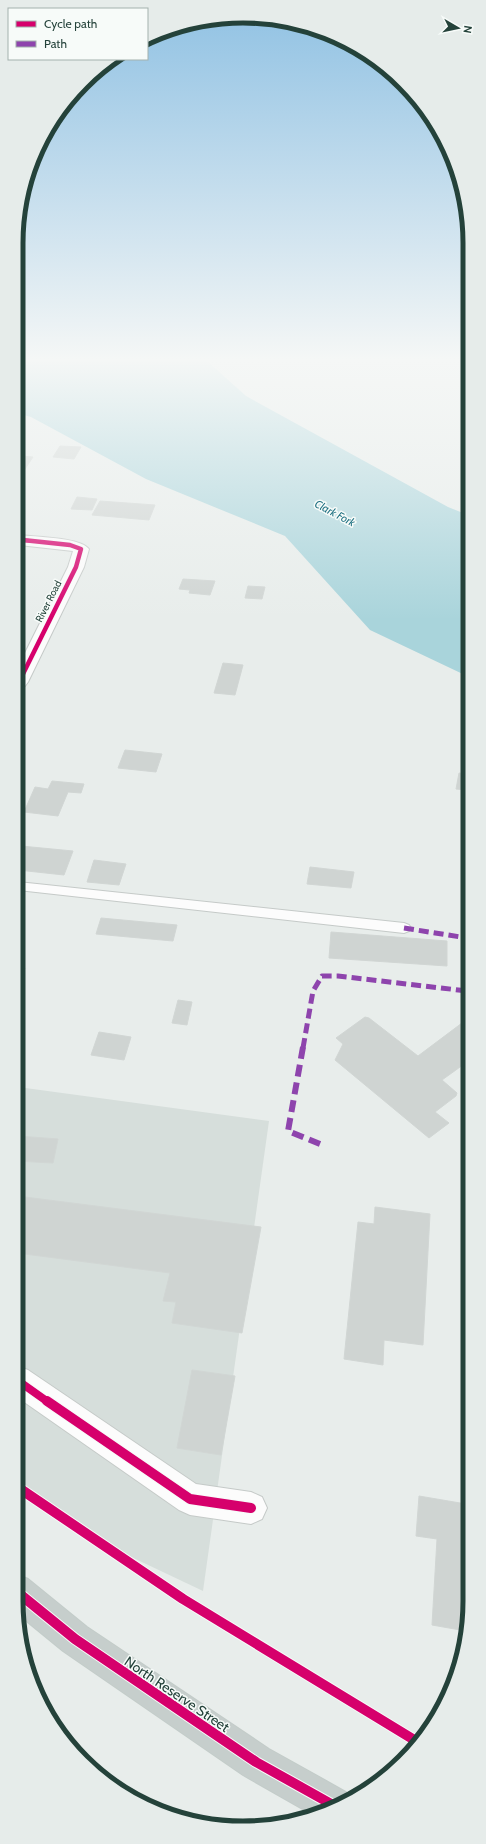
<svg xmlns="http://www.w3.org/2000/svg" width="486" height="1844" font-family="Cabin,sans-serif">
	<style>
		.built { fill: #d6dedb }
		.water { fill: #a9d4db }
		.building { fill: #cfd4d2; stroke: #d1d6d4 }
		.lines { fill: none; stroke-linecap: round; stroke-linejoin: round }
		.service-casing { stroke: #c5cac8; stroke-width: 2 }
		.minor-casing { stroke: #c5cac8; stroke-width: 2 }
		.trunk-casing { stroke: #c3ccc9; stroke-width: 2 }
		.service { fill: #fcfcfc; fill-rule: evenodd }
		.minor { fill: #fcfcfc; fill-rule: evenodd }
		.trunk { fill: #c6cecc; fill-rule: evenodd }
		.quiet-far1 { stroke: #8e44ad; stroke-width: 5; stroke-dasharray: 10 5; stroke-linecap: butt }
		.quiet { stroke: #8e44ad; stroke-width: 6; stroke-dasharray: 12 6; stroke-linecap: butt }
		.cycleway-far3-casing { stroke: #f7fbf9; stroke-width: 5 }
		.cycleway-far2-casing { stroke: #f7fbf9; stroke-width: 6 }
		.cycleway-far1-casing { stroke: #f7fbf9; stroke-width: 10 }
		.cycleway-casing { stroke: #f7fbf9; stroke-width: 12 }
		.cycleway-far3 { stroke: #d6006c; stroke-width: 3.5 }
		.cycleway-far2 { stroke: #d6006c; stroke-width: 4.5 }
		.cycleway-far1 { stroke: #d6006c; stroke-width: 8 }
		.cycleway { stroke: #d6006c; stroke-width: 10 }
		.labels { text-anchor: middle; stroke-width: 3; stroke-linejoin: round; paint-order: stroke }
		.far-street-label { font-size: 10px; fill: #24423a; stroke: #f7fbf9 }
		.far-water-label { font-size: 11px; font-style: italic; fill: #1c6f80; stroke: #f7fbf9 }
		.near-street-label { font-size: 14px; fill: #24423a; stroke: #f7fbf9 }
		.rim { fill: none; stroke: #24423a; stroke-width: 5 }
	</style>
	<rect width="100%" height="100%" fill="#e8edeb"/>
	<polygon class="built" points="18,1087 269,1121 203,1591 68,1527 16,1484"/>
	<polygon class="water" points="20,361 207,361 246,396 448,507 468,515 467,676 370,630 285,536 146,479 31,417 20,414"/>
	<g class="building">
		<polygon points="60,446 81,447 74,459 53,457"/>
		<polygon points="20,456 33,457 19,478"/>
		<polygon points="77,497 97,499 92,510 71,509"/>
		<polygon points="100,501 155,505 149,520 92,515"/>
		<polygon points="183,579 215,581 210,595 189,593 190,590 179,589"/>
		<polygon points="248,586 265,587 262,599 245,598"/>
		<polygon points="223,663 243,665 235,695 214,693"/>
		<polygon points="125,750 162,754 156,772 118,768"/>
		<polygon points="459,773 467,774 467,790 456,789"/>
		<polygon points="52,781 84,784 81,793 68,792 58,816 24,812 35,787 48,789"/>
		<polygon points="21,846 73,851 64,875 18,870 18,852"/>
		<polygon points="94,860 126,864 119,885 87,882"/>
		<polygon points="310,867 354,872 351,888 307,884"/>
		<polygon points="101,918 177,925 173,941 96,934"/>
		<polygon points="331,932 447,941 447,966 329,958"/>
		<polygon points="18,967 25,968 18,986"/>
		<polygon points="178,1000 192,1002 187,1025 172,1023"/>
		<polygon points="365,1017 369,1018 418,1056 462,1023 467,1023 467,1062 442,1080 457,1093 456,1096 435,1112 449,1123 429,1138 335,1060 343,1044 336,1038"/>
		<polygon points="99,1032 131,1037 124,1060 91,1055"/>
		<polygon points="17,1136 58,1139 53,1163 17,1161"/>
		<polygon points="17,1196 261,1227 242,1333 172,1323 176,1302 163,1301 170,1273 17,1253"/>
		<polygon points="375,1207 430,1214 423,1345 384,1340 383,1365 344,1359 358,1222 374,1224"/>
		<polygon points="192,1370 235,1376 221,1455 177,1448"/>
		<polygon points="419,1496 466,1504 466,1631 432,1625 437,1539 416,1536"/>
	</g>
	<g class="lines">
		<defs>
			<polygon id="service" points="18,882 404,923 409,925 411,928 409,931 404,933 18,890"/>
			<g id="minor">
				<path d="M19,535C34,537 80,537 89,549L84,567L28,682L25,686L19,687V665L68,567L73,551L19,545Z"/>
				<polygon points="17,1366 28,1370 196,1484 251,1492 262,1497 267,1508 262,1519 251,1524 190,1515 179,1510 17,1397"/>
			</g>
			<polygon id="trunk" points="16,1574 28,1579 87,1627 269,1749 346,1792 348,1797 313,1815 243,1775 63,1651 19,1615 16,1601"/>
		</defs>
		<use href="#service" class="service-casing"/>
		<use href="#minor" class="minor-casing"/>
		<use href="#trunk" class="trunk-casing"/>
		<use href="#service" class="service"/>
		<use href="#minor" class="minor"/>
		<use href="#trunk" class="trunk"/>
		<g class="quiet-far1">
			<polyline points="404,928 467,938"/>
			<polyline points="303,1048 313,991 322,976 338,976 467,991"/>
		</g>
		<polyline class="quiet" points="303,1047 288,1131 320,1144"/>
		<defs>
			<polyline id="cycleway-far3" points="19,540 33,541"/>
			<polyline id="cycleway-far2" points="19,682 76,567 81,549 70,545 23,540"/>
			<polyline id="cycleway-far1" points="17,1380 48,1402"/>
			<g id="cycleway">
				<polyline points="47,1401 190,1499 251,1508"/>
				<polyline points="16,1486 183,1599 416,1741"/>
				<polyline points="16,1591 75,1639 256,1762 333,1805"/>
			</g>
		</defs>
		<use href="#cycleway-far3" class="cycleway-far3-casing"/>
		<use href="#cycleway-far2" class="cycleway-far2-casing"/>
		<use href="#cycleway-far1" class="cycleway-far1-casing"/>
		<use href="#cycleway" class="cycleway-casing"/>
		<use href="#cycleway-far3" class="cycleway-far3"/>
		<use href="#cycleway-far2" class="cycleway-far2"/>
		<use href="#cycleway-far1" class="cycleway-far1"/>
		<use href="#cycleway" class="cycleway"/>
	</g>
	<linearGradient id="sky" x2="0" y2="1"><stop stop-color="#8fc1e3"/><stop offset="0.58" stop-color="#f5f7f6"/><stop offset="1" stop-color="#f5f7f6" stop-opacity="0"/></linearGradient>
	<rect width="486" height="620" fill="url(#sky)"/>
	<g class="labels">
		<g class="far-street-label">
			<text transform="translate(48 601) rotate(-63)" y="4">River Road</text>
		</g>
		<g class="far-water-label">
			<text transform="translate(335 513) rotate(28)" y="4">Clark Fork</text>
		</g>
		<g class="near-street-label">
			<text transform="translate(177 1694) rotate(34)" y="5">North Reserve Street</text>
		</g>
	</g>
	<path d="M0 0H486V1844H0ZM243 23H243A220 220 0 0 1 463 243V1601A220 220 0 0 1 243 1821H243A220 220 0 0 1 23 1601V243A220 220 0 0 1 243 23Z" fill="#e6ecea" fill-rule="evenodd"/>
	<path class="rim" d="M243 23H243A220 220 0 0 1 463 243V1601A220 220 0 0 1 243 1821H243A220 220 0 0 1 23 1601V243A220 220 0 0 1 243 23Z"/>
	<rect x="8" y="8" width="140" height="52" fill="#f7fbf9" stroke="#a3b1ad"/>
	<rect x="16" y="21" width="20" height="6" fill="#d6006c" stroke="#a3b1ad"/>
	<text x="44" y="28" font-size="12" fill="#24423a">Cycle path</text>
	<rect x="16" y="41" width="20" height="6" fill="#8e44ad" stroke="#a3b1ad"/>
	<text x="44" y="48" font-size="12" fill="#24423a">Path</text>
	<g transform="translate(458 28) rotate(99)" stroke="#f7fbf9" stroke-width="3" paint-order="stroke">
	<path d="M0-3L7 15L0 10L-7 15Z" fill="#24423a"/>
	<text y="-6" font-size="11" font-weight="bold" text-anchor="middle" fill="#24423a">N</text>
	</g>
</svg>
